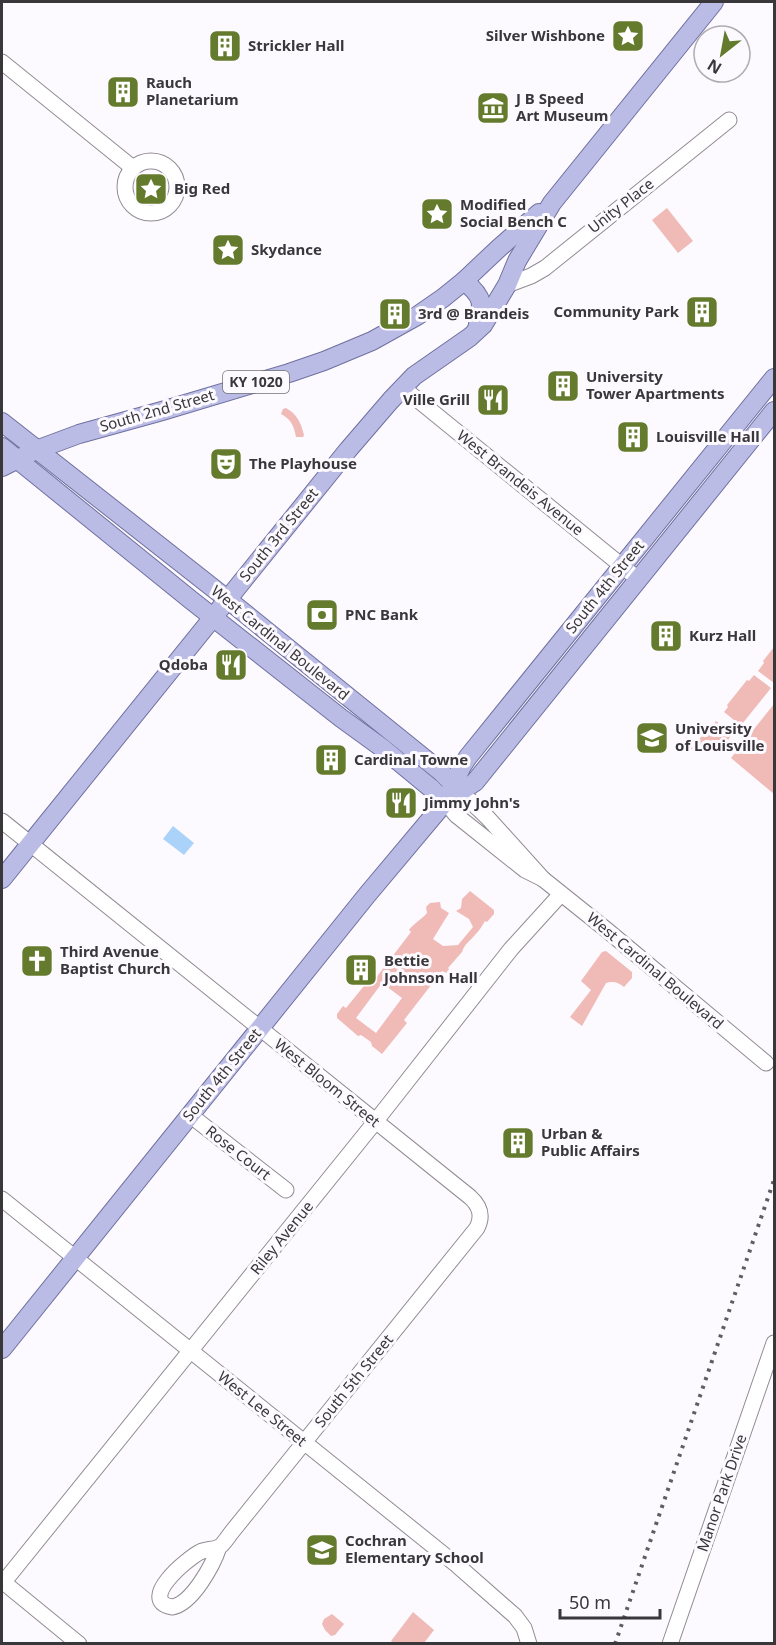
<svg xmlns="http://www.w3.org/2000/svg" width="776" height="1645" font-family="'Noto Sans',sans-serif">
	<style>
		.green { fill: #f0bab7; fill-rule: evenodd }
		.water { fill: #abd3f9 }
		.lines { fill: none; stroke-linecap: round; stroke-linejoin: round }
		.minor-casing { stroke: #918c93; stroke-width: 17 }
		.major-casing { stroke: #6f709f; stroke-width: 20 }
		.minor { stroke: #fff; stroke-width: 15 }
		.major { stroke: #babce6; stroke-width: 18 }
		.rail { stroke: #605d61; stroke-width: 4; stroke-dasharray: 3 6; stroke-linecap: butt }
		.labels { text-anchor: middle; stroke-width: 6; stroke-linejoin: round; paint-order: stroke }
		.shield { fill: #fdfaff; stroke: #747275; stroke-width: 1.5 }
		.shield-label { font-size: 14px; font-weight: bold; fill: #39373a }
		.poi-label { font-size: 15px; font-weight: bold; fill: #39373a; stroke: #fdfaff; text-anchor: start }
		.street-label { font-size: 15px; fill: #39373a; stroke: #fdfaff }
	</style>
	<rect width="100%" height="100%" fill="#fdfaff"/>
	<g class="green">
		<polygon points="667,208 693,241 678,253 652,220"/>
		<path d="M286,408C297,414 301,423 304,435L303,437H296C294,426 291,419 281,414L283,409Z"/>
		<polygon points="774,647 774,683 758,671 764,663 763,661"/>
		<polygon points="754,675 771,688 742,724 739,724 724,712 728,707 727,705 747,680 749,681"/>
		<polygon points="774,704 774,794 731,758"/>
		<polygon points="716,721 732,734 721,751 715,747 685,750 679,746 687,736 696,743 712,724 713,725"/>
		<path d="M470,891L494,910V914L487,922L485,921C482,926 479,931 475,935C470,941 465,943 462,952L448,968L449,969L447,973L442,971L404,1020L407,1023L382,1054L372,1046L371,1042L361,1035L358,1036L337,1018V1014L343,1006L346,1008L368,981L372,983L411,932L409,930C414,923 421,920 427,913L426,907L430,903L440,902L441,908L449,913L433,939L443,946L458,945L473,927L469,919L456,911L461,908L462,899ZM382,983L402,998L376,1033L356,1018Z"/>
		<path d="M606,951L632,972V978L624,987C618,982 613,981 606,983L582,1026L570,1017L591,990L581,981L602,952Z"/>
		<polygon points="413,1612 434,1630 424,1643 394,1643 391,1641"/>
		<polygon points="332,1614 344,1624 335,1635 331,1636 325,1630 322,1624 324,1619"/>
	</g>
	<polygon class="water" points="173,826 194,843 184,855 163,839"/>
	<g class="lines">
		<defs>
			<g id="minor">
				<polyline points="2,62 133,168"/>
				<circle cx="151" cy="187" r="26"/>
				<polyline points="507,285 531,276 545,268 729,120"/>
				<polyline points="402,387 638,579"/>
				<polyline points="445,802 456,815 525,870 543,879 487,817 461,792"/>
				<path d="M2,821L470,1197C480,1206 483,1216 477,1228L231,1533C228,1537 223,1545 219,1547C213,1550 206,1549 200,1552C187,1559 137,1600 172,1607C192,1604 213,1565 219,1547"/>
				<polyline points="543,879 608,931 766,1063"/>
				<polyline points="190,1115 286,1190"/>
				<polyline points="2,1199 458,1566 515,1616 524,1628 529,1644"/>
				<polyline points="2,1581 79,1644"/>
				<polyline points="3,1583 375,1122 511,949 561,894"/>
				<polyline points="670,1644 774,1343"/>
			</g>
			<g id="major">
				<path d="M464,281C485,298 483,304 477,329"/>
				<polyline points="2,422 227,599 440,771 460,791"/>
				<polyline points="2,447 191,600 341,718 381,747 432,789 445,802"/>
				<polyline points="2,467 36,450 79,434 162,411 289,373 324,361 372,341 417,316 443,298 464,281 499,248 539,213"/>
				<polyline points="451,798 475,782 774,411"/>
				<polyline points="2,879 348,450 391,400 414,376 470,337 483,325 507,285 517,261 552,203 714,2"/>
				<polyline points="2,1349 367,895 445,802 462,766 468,757 774,378"/>
			</g>
		</defs>
		<use href="#minor" class="minor-casing"/>
		<use href="#major" class="major-casing"/>
		<use href="#minor" class="minor"/>
		<use href="#major" class="major"/>
		<polyline class="rail" points="615,1644 774,1180"/>
	</g>
	<defs>
		<symbol id="sight-square" viewBox="-11 -11 22 22"><rect x="-9" y="-9" width="18" height="18" rx="4" fill="#647b2d" stroke="#fdfaff"/><path d="M0-6L1.8-2.2L6-1.7L2.9 1.2L3.7 5.4L0 3.3L-3.7 5.4L-2.9 1.2L-6-1.7L-1.8-2.2Z" fill="#fff"/></symbol>
		<symbol id="building-square" viewBox="-11 -11 22 22"><rect x="-9" y="-9" width="18" height="18" rx="4" fill="#647b2d" stroke="#fdfaff"/><path d="M-4-6H4V6H1V3H-1V6H-4ZM-2.5-4.3h1.7v1.8h-1.7ZM.8-4.3h1.7v1.8H.8ZM-2.5-1h1.7V.8h-1.7ZM.8-1h1.7V.8H.8Z" fill="#fff"/></symbol>
		<symbol id="museum-square" viewBox="-11 -11 22 22"><rect x="-9" y="-9" width="18" height="18" rx="4" fill="#647b2d" stroke="#fdfaff"/><path d="M0-6L6-3V-2H-6V-3ZM-5-1h2V3h-2ZM-1-1h2V3h-2ZM3-1h2V3H3ZM-6 4H6V6H-6Z" fill="#fff"/></symbol>
		<symbol id="restaurant-square" viewBox="-11 -11 22 22"><rect x="-9" y="-9" width="18" height="18" rx="4" fill="#647b2d" stroke="#fdfaff"/><path d="M-5-6h1v4h1v-4h1v4h1v-4h1v5L-1.5 .5V6h-2V.5L-5-1ZM5-6V6H3V1.5H1.5Q1.5-4 5-6Z" fill="#fff"/></symbol>
		<symbol id="theatre-square" viewBox="-11 -11 22 22"><rect x="-9" y="-9" width="18" height="18" rx="4" fill="#647b2d" stroke="#fdfaff"/><path d="M-5-5.5Q0-4 5-5.5V0Q5 5 0 6Q-5 5-5 0ZM-3.3-2.5H-1v1.5H-3.3ZM1-2.5H3.3v1.5H1ZM-2.8 1Q0 5.5 2.8 1Z" fill="#fff"/></symbol>
		<symbol id="bank-square" viewBox="-11 -11 22 22"><rect x="-9" y="-9" width="18" height="18" rx="4" fill="#647b2d" stroke="#fdfaff"/><path d="M-6-4H6V4H-6ZM0-2.3a2.3 2.3 0 1 0 0 4.6a2.3 2.3 0 1 0 0-4.6Z" fill="#fff"/></symbol>
		<symbol id="university-square" viewBox="-11 -11 22 22"><rect x="-9" y="-9" width="18" height="18" rx="4" fill="#647b2d" stroke="#fdfaff"/><path d="M0-5L7-2L0 1L-7-2ZM-4 1L0 2.5L4 1V4Q0 6-4 4Z" fill="#fff"/></symbol>
		<symbol id="church-square" viewBox="-11 -11 22 22"><rect x="-9" y="-9" width="18" height="18" rx="4" fill="#647b2d" stroke="#fdfaff"/><path d="M-1.2-6h2.4v3.5h3.3v2.4h-3.3V6h-2.4V-.1h-3.3v-2.4h3.3Z" fill="#fff"/></symbol>
		<symbol id="school-square" viewBox="-11 -11 22 22"><rect x="-9" y="-9" width="18" height="18" rx="4" fill="#647b2d" stroke="#fdfaff"/><path d="M0-5L7-2L0 1L-7-2ZM-4 1L0 2.5L4 1V4Q0 6-4 4Z" fill="#fff"/></symbol>
	</defs>
	<g fill-rule="evenodd">
		<use href="#sight-square" x="609" y="17" width="38" height="38"/>
		<use href="#building-square" x="206" y="27" width="38" height="38"/>
		<use href="#building-square" x="104" y="73" width="38" height="38"/>
		<use href="#museum-square" x="474" y="89" width="38" height="38"/>
		<use href="#sight-square" x="132" y="170" width="38" height="38"/>
		<use href="#sight-square" x="418" y="195" width="38" height="38"/>
		<use href="#sight-square" x="209" y="231" width="38" height="38"/>
		<use href="#building-square" x="683" y="293" width="38" height="38"/>
		<use href="#building-square" x="376" y="295" width="38" height="38"/>
		<use href="#building-square" x="544" y="367" width="38" height="38"/>
		<use href="#restaurant-square" x="474" y="381" width="38" height="38"/>
		<use href="#building-square" x="614" y="418" width="38" height="38"/>
		<use href="#theatre-square" x="207" y="445" width="38" height="38"/>
		<use href="#bank-square" x="303" y="596" width="38" height="38"/>
		<use href="#building-square" x="647" y="617" width="38" height="38"/>
		<use href="#restaurant-square" x="212" y="646" width="38" height="38"/>
		<use href="#university-square" x="633" y="719" width="38" height="38"/>
		<use href="#building-square" x="312" y="741" width="38" height="38"/>
		<use href="#restaurant-square" x="382" y="784" width="38" height="38"/>
		<use href="#church-square" x="18" y="942" width="38" height="38"/>
		<use href="#building-square" x="342" y="951" width="38" height="38"/>
		<use href="#building-square" x="499" y="1124" width="38" height="38"/>
		<use href="#school-square" x="303" y="1531" width="38" height="38"/>
	</g>
	<g class="labels">
		<rect class="shield" x="223" y="371" width="66" height="22" rx="4.5"/>
		<g class="shield-label">
			<text x="256" y="387">KY 1020</text>
		</g>
		<g class="poi-label">
			<text x="605" y="41" text-anchor="end">Silver Wishbone</text>
			<text x="248" y="51">Strickler Hall</text>
			<text x="146" y="88">Rauch<tspan x="146" dy="17">Planetarium</tspan></text>
			<text x="516" y="104">J B Speed<tspan x="516" dy="17">Art Museum</tspan></text>
			<text x="174" y="194">Big Red</text>
			<text x="460" y="210">Modified<tspan x="460" dy="17">Social Bench C</tspan></text>
			<text x="251" y="255">Skydance</text>
			<text x="679" y="317" text-anchor="end">Community Park</text>
			<text x="418" y="319">3rd @ Brandeis</text>
			<text x="586" y="382">University<tspan x="586" dy="17">Tower Apartments</tspan></text>
			<text x="470" y="405" text-anchor="end">Ville Grill</text>
			<text x="656" y="442">Louisville Hall</text>
			<text x="249" y="469">The Playhouse</text>
			<text x="345" y="620">PNC Bank</text>
			<text x="689" y="641">Kurz Hall</text>
			<text x="208" y="670" text-anchor="end">Qdoba</text>
			<text x="675" y="734">University<tspan x="675" dy="17">of Louisville</tspan></text>
			<text x="354" y="765">Cardinal Towne</text>
			<text x="424" y="808">Jimmy John's</text>
			<text x="60" y="957">Third Avenue<tspan x="60" dy="17">Baptist Church</tspan></text>
			<text x="384" y="966">Bettie<tspan x="384" dy="17">Johnson Hall</tspan></text>
			<text x="541" y="1139">Urban &amp;<tspan x="541" dy="17">Public Affairs</tspan></text>
			<text x="345" y="1546">Cochran<tspan x="345" dy="17">Elementary School</tspan></text>
		</g>
		<g class="street-label">
			<text transform="translate(621 206) rotate(-38)" y="5">Unity Place</text>
			<text transform="translate(157 411) rotate(-16)" y="5">South 2nd Street</text>
			<text transform="translate(520 483) rotate(39)" y="5">West Brandeis Avenue</text>
			<text transform="translate(279 535) rotate(-51)" y="5">South 3rd Street</text>
			<text transform="translate(605 587) rotate(-51)" y="5">South 4th Street</text>
			<text transform="translate(280 643) rotate(39)" y="5">West Cardinal Boulevard</text>
			<text transform="translate(655 971) rotate(40)" y="5">West Cardinal Boulevard</text>
			<text transform="translate(222 1075) rotate(-51)" y="5">South 4th Street</text>
			<text transform="translate(327 1083) rotate(39)" y="5">West Bloom Street</text>
			<text transform="translate(238 1153) rotate(38)" y="5">Rose Court</text>
			<text transform="translate(282 1238) rotate(-51)" y="5">Riley Avenue</text>
			<text transform="translate(354 1381) rotate(-51)" y="5">South 5th Street</text>
			<text transform="translate(262 1409) rotate(39)" y="5">West Lee Street</text>
			<text transform="translate(722 1493) rotate(-71)" y="5">Manor Park Drive</text>
		</g>
	</g>
	<rect width="776" height="1645" fill="none" stroke="#39373a" stroke-width="6"/>
	<g transform="translate(722 54) rotate(211)"><circle r="28" fill="#fdfaff" stroke="#afacb0" stroke-width="1.5"/>
	<path d="M0-4.5L10 22L0 15L-10 22Z" fill="#647b2d"/>
	<text y="-9" font-size="16" font-weight="bold" text-anchor="middle" fill="#39373a">N</text>
	</g>
	<path d="M560 1609v9h100v-9" fill="none" stroke="#39373a" stroke-width="3"/>
	<text x="569" y="1609" font-size="18" fill="#39373a" stroke="#fdfaff" stroke-width="4.5" paint-order="stroke">50 m</text>
</svg>
